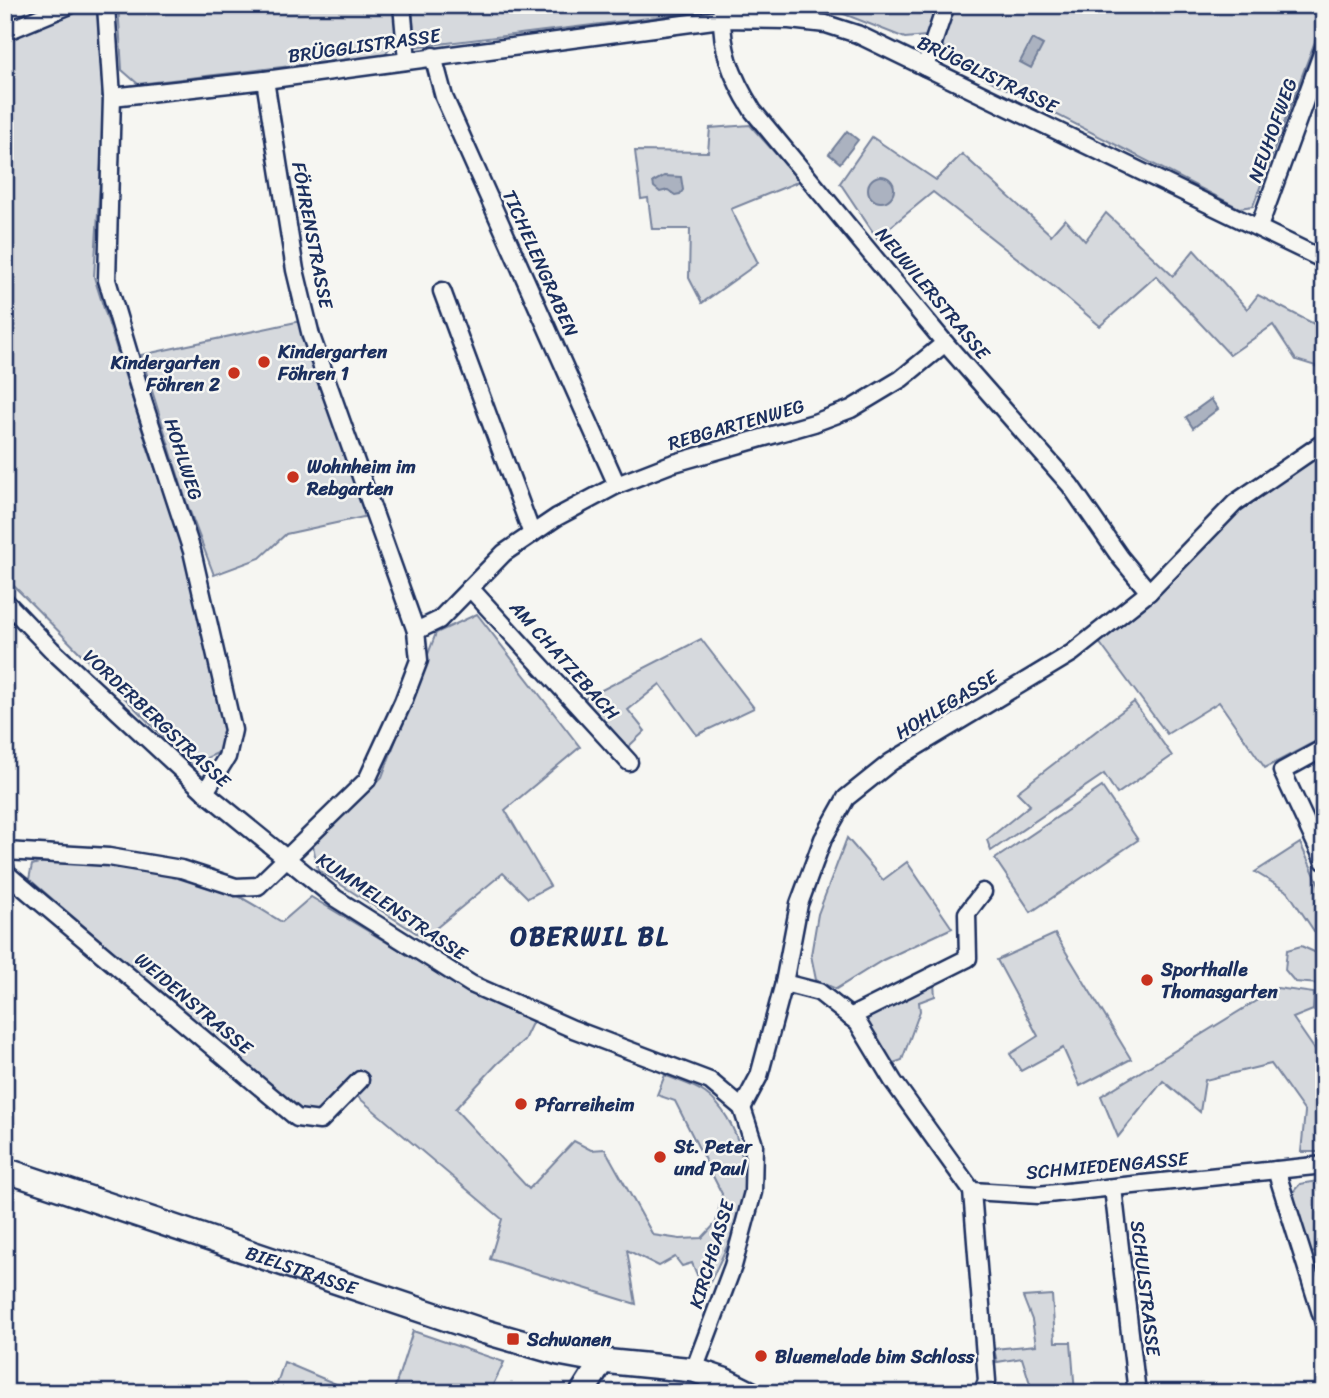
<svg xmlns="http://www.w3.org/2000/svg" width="1329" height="1398" font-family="Sriracha,sans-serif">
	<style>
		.green { fill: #d6d9dd; stroke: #78849e; stroke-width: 2 }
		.water { fill: #abb2c0; stroke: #717e99; stroke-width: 2 }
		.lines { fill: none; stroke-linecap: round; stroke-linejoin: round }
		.minor-casing { stroke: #1b2f5e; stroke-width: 21 }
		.secondary-casing { stroke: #1b2f5e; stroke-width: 28 }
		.minor { stroke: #f6f6f2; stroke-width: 16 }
		.secondary { stroke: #f6f6f2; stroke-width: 23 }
		.poi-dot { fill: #c8321e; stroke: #f6f6f2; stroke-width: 2.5 }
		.labels { text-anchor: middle; stroke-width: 5; stroke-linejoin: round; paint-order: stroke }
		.street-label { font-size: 19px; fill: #1b2f5e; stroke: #f6f6f2 }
		.poi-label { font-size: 19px; font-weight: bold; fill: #1b2f5e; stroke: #f6f6f2; text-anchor: start }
		.district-label { font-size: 26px; font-weight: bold; letter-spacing: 2px; fill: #1b2f5e; stroke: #f6f6f2 }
	</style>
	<rect width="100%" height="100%" fill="#f6f6f2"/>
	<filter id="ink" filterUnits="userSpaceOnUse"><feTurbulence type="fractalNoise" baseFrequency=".0143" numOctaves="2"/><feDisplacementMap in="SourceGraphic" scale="14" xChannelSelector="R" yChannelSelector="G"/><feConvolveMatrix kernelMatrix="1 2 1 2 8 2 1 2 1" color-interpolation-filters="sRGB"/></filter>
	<g filter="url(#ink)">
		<g class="green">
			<polygon points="92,5 97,5 104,116 94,277 149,452 181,539 225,723 222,751 191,765 5,577 5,41"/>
			<polygon points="118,5 393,5 396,36 385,55 138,84 122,70"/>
			<polygon points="412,5 694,5 689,13 415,47"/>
			<polygon points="748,5 937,5 926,36 905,38 839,12"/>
			<polygon points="954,5 1324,5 1324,17 1253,206 1239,208 950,60 941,42"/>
			<polygon points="750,125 800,181 731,209 758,263 702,303 689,278 690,229 652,229 648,198 641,199 635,151 708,152 710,128"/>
			<polygon points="872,137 936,180 962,154 1051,235 1065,219 1085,241 1106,213 1173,276 1194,250 1247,309 1258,295 1316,325 1324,319 1324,379 1316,366 1296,360 1273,325 1230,355 1156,276 1100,326 1054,287 933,192 877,238 840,183"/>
			<polygon points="301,321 368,516 286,534 260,558 214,575 186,501 141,355"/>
			<polygon points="1324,453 1324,737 1265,768 1219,702 1167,734 1099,642 1156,595 1239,508"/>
			<polygon points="477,614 580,747 505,810 550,886 528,898 503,873 424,938 318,870 313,846 382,777 436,633"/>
			<polygon points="701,639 754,708 697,735 660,684 628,710 645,731 628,747 584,699"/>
			<polygon points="1134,702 1172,756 1117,794 1104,774 991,851 987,840 1030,805 1017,792"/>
			<polygon points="1102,787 1138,840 1031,912 995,859"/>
			<polygon points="847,838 883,880 907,862 952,928 883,960 836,989 816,980 811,955 818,914"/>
			<polygon points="1300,843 1324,895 1324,946 1288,892 1255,872"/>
			<path d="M46,861C109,863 171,868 230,892C248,900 265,912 282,922L311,897L455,983L534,1019L524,1040L497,1064L455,1109L529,1189L574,1141L591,1150L605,1149L653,1235L680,1239L702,1238L716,1223L722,1194L675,1101L657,1095L665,1075C678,1081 694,1085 705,1093C740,1118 754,1180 739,1220C729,1244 716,1269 705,1293L692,1263L682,1266L675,1257L659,1266L627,1250L636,1304L490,1259L502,1219L345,1086L319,1113L298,1110L29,879L32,865Z"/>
			<polygon points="1055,934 1131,1059 1080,1086 1063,1048 1021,1071 1010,1054 1038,1036 997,960"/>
			<polygon points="1301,946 1321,955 1319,984 1295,982 1285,970 1287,950"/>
			<polygon points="934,984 935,996 919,1002 920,1011 902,1060 888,1065 860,1017"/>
			<polygon points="1277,988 1314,993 1313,1010 1293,1018 1324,1063 1324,1152 1301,1152 1305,1112 1271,1064 1205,1080 1200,1112 1163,1081 1118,1137 1101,1096"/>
			<polygon points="1324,1180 1324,1251 1310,1253 1291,1194 1300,1184"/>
			<polygon points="1052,1295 1055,1342 1071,1342 1075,1393 1033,1393 1022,1358 997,1362 994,1349 1036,1345 1032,1320 1023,1297"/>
			<polygon points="413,1331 504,1362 489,1393 467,1393 461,1390 459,1393 393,1393"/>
			<polygon points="284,1362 357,1393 274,1393"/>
		</g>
		<g class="water">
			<polygon points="1032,39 1043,45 1031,68 1020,62"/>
			<polygon points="847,131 858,140 840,163 829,154"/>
			<circle cx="881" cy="189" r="13"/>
			<polygon points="664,176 681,177 683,190 680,194 675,195 668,190 660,192 654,187 653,182"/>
			<polygon points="1211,399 1218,409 1193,428 1186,417"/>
		</g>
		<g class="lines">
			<defs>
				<g id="minor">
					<polyline points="106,5 112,97 107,280 143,401 192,551 233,730 227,757 205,792"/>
					<polyline points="402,5 407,60"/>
					<path d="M722,5C720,48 731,76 753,111L945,343L1070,485L1120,557L1149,592"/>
					<polyline points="5,32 70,5"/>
					<polyline points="433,56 444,97 617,485"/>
					<polyline points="925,67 946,5"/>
					<polyline points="265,80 295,270 311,336 416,631"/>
					<polyline points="112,97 265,80 721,19 789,20 826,24 857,34 1324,260"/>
					<polyline points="1259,227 1324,48"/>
					<polyline points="442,291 532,534"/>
					<polyline points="470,588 629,762"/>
					<polyline points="5,601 52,650 205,792 335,898 471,984 573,1029 710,1081 742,1108"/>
					<polyline points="1324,748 1282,771 1324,861"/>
					<polyline points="5,851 109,857 181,869 236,887 258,886 367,780 403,702 419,660 416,631 439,620 504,553 557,517 617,485 671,464 814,423 851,409 901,379 945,343"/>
					<polyline points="5,866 6,873 297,1118 320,1121 360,1080"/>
					<polyline points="784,983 819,992 858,1023 893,1081 972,1191 1038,1195 1324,1165"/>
					<polyline points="850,1017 968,958 967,913 983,892"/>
					<polyline points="742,1108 759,1076 784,983 799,904 823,839 846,798 891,762 1072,653 1149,592 1235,503 1324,442"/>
					<polyline points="1276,1170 1324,1323"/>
					<polyline points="1113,1188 1137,1393"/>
					<polyline points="972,1191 987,1381 982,1393"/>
					<polyline points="694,1370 733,1266 753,1192 754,1145 742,1108"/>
				</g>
				<g id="secondary">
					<path id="s1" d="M5,1170L486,1332L559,1353L602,1361L694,1370L724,1380L750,1393"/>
					<polyline points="582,1393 602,1361"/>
				</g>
			</defs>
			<use href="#minor" class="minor-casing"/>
			<use href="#secondary" class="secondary-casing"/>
			<use href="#minor" class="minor"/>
			<use href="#secondary" class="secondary"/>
		</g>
	</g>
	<g class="poi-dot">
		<circle cx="264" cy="362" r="7"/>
		<circle cx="234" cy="373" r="7"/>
		<circle cx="293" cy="477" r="7"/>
		<circle cx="1147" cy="980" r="7"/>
		<circle cx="521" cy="1104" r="7"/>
		<circle cx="660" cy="1157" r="7"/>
		<rect x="506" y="1332" width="14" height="14" rx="3.5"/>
		<circle cx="761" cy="1356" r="7"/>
	</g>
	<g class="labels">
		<g class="street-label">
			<text transform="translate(364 45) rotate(-8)" y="7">BRÜGGLISTRASSE</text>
			<text transform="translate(988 74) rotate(26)" y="7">BRÜGGLISTRASSE</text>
			<text transform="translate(1272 130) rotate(-70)" y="7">NEUHOFWEG</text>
			<text transform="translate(313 235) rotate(79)" y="7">FÖHRENSTRASSE</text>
			<text transform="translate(541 263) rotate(66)" y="7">TICHELENGRABEN</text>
			<text transform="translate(933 293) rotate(50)" y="7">NEUWILERSTRASSE</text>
			<text transform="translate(736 424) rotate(-16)" y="7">REBGARTENWEG</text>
			<text transform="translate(184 459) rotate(72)" y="7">HOHLWEG</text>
			<text transform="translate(565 660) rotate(48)" y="7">AM CHATZEBACH</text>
			<text transform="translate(946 704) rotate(-31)" y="7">HOHLEGASSE</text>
			<text transform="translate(157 718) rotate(43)" y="7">VORDERBERGSTRASSE</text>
			<text transform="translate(392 906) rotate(34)" y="7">KUMMELENSTRASSE</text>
			<text transform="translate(194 1003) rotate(40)" y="7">WEIDENSTRASSE</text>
			<text transform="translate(1107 1165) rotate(-5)" y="7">SCHMIEDENGASSE</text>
			<text transform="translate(711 1254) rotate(-73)" y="7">KIRCHGASSE</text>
			<text dy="7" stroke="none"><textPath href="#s1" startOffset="313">BIELSTRASSE</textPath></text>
			<text transform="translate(1146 1288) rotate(83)" y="7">SCHULSTRASSE</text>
		</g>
		<g class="poi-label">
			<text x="278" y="358">Kindergarten<tspan x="278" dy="22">Föhren 1</tspan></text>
			<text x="220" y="369" text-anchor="end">Kindergarten<tspan x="220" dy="22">Föhren 2</tspan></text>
			<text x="307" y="473">Wohnheim im<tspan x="307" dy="22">Rebgarten</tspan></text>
			<text x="1161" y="976">Sporthalle<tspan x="1161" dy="22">Thomasgarten</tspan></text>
			<text x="535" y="1111">Pfarreiheim</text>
			<text x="674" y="1153">St. Peter<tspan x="674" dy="22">und Paul</tspan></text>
			<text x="527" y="1346">Schwanen</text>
			<text x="775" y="1363">Bluemelade bim Schloss</text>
		</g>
		<g class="district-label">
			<text x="590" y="945">OBERWIL BL</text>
		</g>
	</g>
	<rect width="1329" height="1398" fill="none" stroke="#f6f6f2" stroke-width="28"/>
	<rect x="14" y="14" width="1301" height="1370" fill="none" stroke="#1b2f5e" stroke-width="2.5" filter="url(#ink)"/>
</svg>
